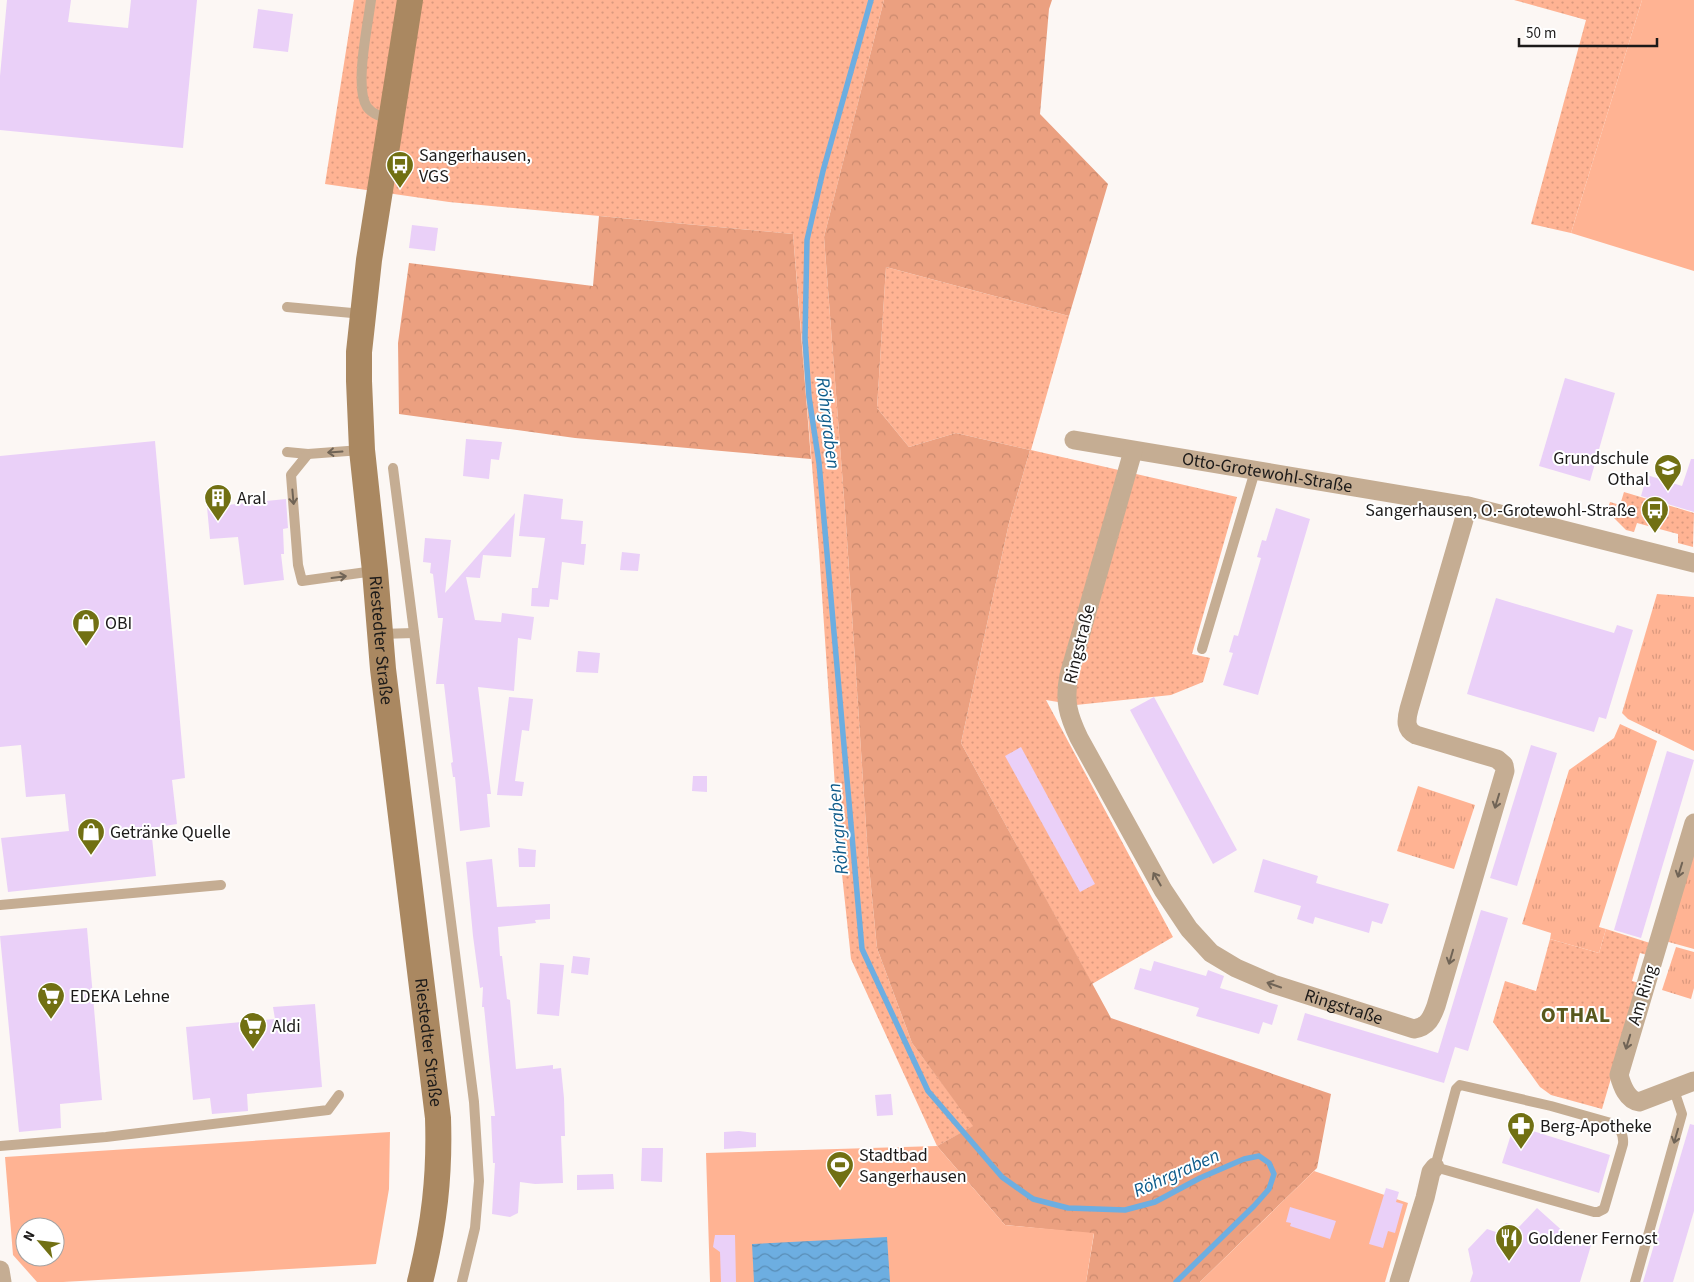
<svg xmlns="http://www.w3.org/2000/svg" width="1694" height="1282" font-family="'Source Sans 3',sans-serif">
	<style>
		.grass { fill: url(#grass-dots) }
		.forest { fill: url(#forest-crowns) }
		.park { fill: url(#park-tufts) }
		.garden { fill: #ffb393; fill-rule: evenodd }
		.water { fill: url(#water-waves) }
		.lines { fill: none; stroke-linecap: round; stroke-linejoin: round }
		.stream { stroke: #6daee1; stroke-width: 5.5 }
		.building { fill: #ead0f8 }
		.service { stroke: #c5ad93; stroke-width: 10 }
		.minor { stroke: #c5ad93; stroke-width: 19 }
		.secondary { stroke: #aa8861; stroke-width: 26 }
		.oneway { stroke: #706456 }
		.labels { text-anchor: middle; stroke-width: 4; stroke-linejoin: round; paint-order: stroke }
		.poi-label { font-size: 18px; fill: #1c1a19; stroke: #fff; text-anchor: start }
		.street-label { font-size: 18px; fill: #1c1a19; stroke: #fff }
		.water-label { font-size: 19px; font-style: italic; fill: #0f5c8b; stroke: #fff }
		.district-label { font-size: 22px; font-weight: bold; letter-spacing: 1px; fill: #58581c; stroke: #fff }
	</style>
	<defs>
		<pattern id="grass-dots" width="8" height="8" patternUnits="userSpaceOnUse" patternTransform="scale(1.25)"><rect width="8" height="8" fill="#ffb393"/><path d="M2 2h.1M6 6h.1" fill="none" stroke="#da997e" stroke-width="1.8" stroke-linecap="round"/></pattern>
		<pattern id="forest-crowns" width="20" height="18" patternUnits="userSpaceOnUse" patternTransform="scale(1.25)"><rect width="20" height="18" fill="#eba080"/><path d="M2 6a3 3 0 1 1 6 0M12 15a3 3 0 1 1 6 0" fill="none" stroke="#c9896e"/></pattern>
		<pattern id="park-tufts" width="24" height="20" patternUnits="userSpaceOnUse" patternTransform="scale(1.25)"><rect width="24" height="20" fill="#ffb393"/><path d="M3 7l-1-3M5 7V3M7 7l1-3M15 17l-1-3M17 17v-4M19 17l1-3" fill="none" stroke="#da997e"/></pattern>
		<pattern id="water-waves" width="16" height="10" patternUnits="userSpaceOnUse" patternTransform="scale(1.25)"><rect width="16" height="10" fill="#6daee1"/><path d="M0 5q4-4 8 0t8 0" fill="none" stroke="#598db6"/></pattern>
	</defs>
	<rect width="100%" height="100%" fill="#fcf7f4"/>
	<g class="grass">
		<polygon points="354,0 884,0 824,237 846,524 868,856 877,948 912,1043 974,1126 937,1146 851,959 839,846 819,551 793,234 449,202 325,184"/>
		<polygon points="1514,0 1642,0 1571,233 1531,224 1586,20"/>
		<polygon points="886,267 1069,316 1031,450 1237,497 1192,654 1210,658 1203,682 1171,695 1076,705 1046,700 1173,937 1092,984 961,743 1009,523 1030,450 956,433 909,447 877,408"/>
		<polygon points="1624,492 1694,513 1693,547 1678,543 1678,534 1637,523 1634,532 1626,530 1607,511 1610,502 1620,505"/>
		<polygon points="1606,929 1650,943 1647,955 1640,953 1632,981 1639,983 1602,1109 1551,1095 1540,1087 1493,1022 1505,981 1536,991 1550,939 1599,953"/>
	</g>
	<g class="forest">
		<polygon points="884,0 1052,0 1049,9 1040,114 1108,184 1069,316 886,267 877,408 909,447 956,433 1030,450 1009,523 961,743 1111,1018 1331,1094 1317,1168 1200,1282 1086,1282 1094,1234 1005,1225 937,1146 973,1126 912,1043 877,948 868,856 846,524 824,237"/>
		<polygon points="599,216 793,234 811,459 575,438 399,414 398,343 409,263 593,286"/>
	</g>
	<g class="park">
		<polygon points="1657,594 1694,597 1694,751 1628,719 1622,713"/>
		<polygon points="1620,724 1657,741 1599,927 1606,929 1599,953 1550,939 1551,933 1522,924 1569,770 1614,738"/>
		<polygon points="1418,786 1475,805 1454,869 1397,851"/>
		<polygon points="1694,850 1694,949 1665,941"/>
		<polygon points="1676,947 1694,952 1694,988 1691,999 1662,990"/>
	</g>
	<g class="garden">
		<polygon points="1642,0 1694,0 1694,271 1571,233"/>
		<path d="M390,1132L389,1189L376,1264L63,1282H37L13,1255L5,1157ZM25,1227H55V1257H25Z"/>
		<polygon points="937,1146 1005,1225 1094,1233 1086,1282 710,1282 706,1153"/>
		<polygon points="1314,1171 1408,1203 1385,1282 1200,1282"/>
	</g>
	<polygon class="water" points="887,1237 890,1282 754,1282 752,1244"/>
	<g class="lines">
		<polyline class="stream" points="871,0 823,171 807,240 805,338 809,397 819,463 862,949 928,1091 1002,1177 1033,1199 1068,1208 1125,1210 1155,1202 1200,1178 1244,1159 1259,1156 1269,1163 1274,1174 1269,1189 1254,1206 1176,1282"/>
	</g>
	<g class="building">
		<polygon points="7,0 71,0 68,22 128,28 131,0 197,0 183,148 0,130 0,76"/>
		<polygon points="258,9 293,14 288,52 253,48"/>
		<polygon points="412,225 438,228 435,251 409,248"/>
		<polygon points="1565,378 1615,393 1590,481 1539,466"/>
		<polygon points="466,439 502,442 499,460 491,459 489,479 463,476"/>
		<polygon points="155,441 185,778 172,780 177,824 151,828 156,876 8,892 1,838 69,831 65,794 26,797 21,745 0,747 0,456"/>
		<polygon points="1691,459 1694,459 1694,512 1641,496 1647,475 1682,486"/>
		<polygon points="524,494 563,499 561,519 583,521 581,544 586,544 584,565 562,562 558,600 550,599 549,607 531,606 532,588 538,588 545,538 519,536"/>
		<polygon points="286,499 288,528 283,529 284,554 281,554 284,580 244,585 238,537 210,539 207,507"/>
		<polygon points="1276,508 1310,519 1258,695 1223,685 1233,653 1229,652 1234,635 1238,636 1261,558 1257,557 1262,540 1266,541"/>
		<polygon points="515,513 511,557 483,555 480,578 466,577 475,620 501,622 502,613 534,617 531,640 518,638 514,691 478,687 491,794 487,794 490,827 460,831 455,777 453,777 451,763 453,762 444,684 436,684 443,618 438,618 433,574 430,573 431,563 423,562 425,538 451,540 445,593"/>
		<polygon points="622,552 640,554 638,571 620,570"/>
		<polygon points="1496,598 1614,633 1617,625 1633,630 1606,719 1599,717 1594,732 1467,694"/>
		<polygon points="578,651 600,653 598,673 576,672"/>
		<polygon points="509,697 533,699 529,731 522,730 515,781 524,782 522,796 497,795"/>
		<polygon points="1154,697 1237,850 1213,864 1130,710"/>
		<polygon points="1531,745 1557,753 1517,886 1490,878"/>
		<polygon points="1021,747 1095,884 1080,892 1005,756"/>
		<polygon points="1667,751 1694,760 1641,938 1614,930"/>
		<polygon points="693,776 707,776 707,792 692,791"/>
		<polygon points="518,848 536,850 535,867 519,867"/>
		<polygon points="492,859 497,907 550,904 550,919 535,920 536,923 498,927 500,956 502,956 507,999 510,1000 516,1069 553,1065 553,1069 561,1068 564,1098 565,1136 561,1136 563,1183 535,1184 520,1182 518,1213 510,1217 492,1214 495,1163 493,1163 491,1116 495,1116 484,1007 482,1007 483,987 480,988 473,936 466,862"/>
		<polygon points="1263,859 1318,876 1316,883 1389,904 1382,924 1372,921 1369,933 1315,917 1313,924 1297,919 1301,906 1254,892"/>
		<polygon points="1481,910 1508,918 1468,1051 1455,1047 1444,1083 1297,1040 1305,1013 1438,1053"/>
		<polygon points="87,928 102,1100 60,1104 61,1128 19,1132 0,936"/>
		<polygon points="573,956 590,958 588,975 571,973"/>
		<polygon points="1154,961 1206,976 1208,970 1224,976 1220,988 1278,1005 1272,1025 1263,1022 1259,1034 1196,1016 1199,1008 1134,989 1140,968 1151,971"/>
		<polygon points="540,963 564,965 559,1016 537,1014"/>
		<polygon points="315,1004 322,1087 247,1094 248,1111 212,1114 210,1098 193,1100 186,1027 275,1019 273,1007"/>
		<polygon points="891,1094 893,1115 877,1116 875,1095"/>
		<polygon points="1690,1124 1694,1125 1694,1211 1673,1282 1643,1282"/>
		<polygon points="1514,1125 1610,1155 1599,1193 1502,1163"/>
		<polygon points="739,1131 756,1133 756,1147 724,1149 724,1132"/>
		<polygon points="642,1148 663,1148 662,1182 641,1181"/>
		<polygon points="613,1174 614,1189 577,1190 577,1175"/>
		<polygon points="1386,1188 1399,1192 1396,1202 1403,1204 1395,1233 1388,1231 1383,1248 1369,1244"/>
		<polygon points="1290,1207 1336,1221 1330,1239 1290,1226 1291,1223 1286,1222"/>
		<polygon points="1537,1208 1566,1234 1592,1242 1580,1282 1470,1282 1473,1273 1468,1249 1487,1229 1499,1233 1506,1223 1519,1227"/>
		<polygon points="715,1235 735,1235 736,1282 721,1282 720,1252 713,1247"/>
	</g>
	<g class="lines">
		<g class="service">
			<path d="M371,0C368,24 354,88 367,107C373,115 383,117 391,119"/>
			<polyline points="287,307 363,314"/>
			<polyline points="287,452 308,454 361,450"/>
			<polyline points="308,454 291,475 298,565 302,581 374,571"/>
			<polyline points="393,468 474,1102 479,1181 475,1228 462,1282"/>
			<polyline points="380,634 414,633"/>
			<polyline points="1202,649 1255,471"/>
			<polyline points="0,905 221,885"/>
			<path d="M1460,1085L1551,1106L1611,1123C1620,1128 1624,1134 1623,1144L1604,1209L1598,1212H1594L1435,1167L1456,1089Z"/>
			<polyline points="0,1146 106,1137 328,1110 339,1095"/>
			<polyline points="1635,1282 1682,1114 1674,1090"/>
		</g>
		<g class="minor">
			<path id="s1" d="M1074,440L1468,506L1694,563"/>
			<path id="s2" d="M1133,451L1069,675C1064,701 1068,715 1079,738L1163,890L1189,929L1211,953L1236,968L1273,984L1414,1029C1428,1027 1432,1017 1436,1006L1505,771L1504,765L1497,759L1416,735C1405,730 1406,720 1409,709L1468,506"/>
			<path d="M1694,823L1619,1075C1622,1086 1627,1100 1639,1102L1694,1081"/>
			<polyline points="0,1270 2,1282"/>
			<polyline points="1399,1282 1425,1198 1431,1172 1435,1167"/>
		</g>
		<path class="secondary" id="s3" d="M410,0L369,260L359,352V381L362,450L375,571L383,669L438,1118C440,1176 434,1226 420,1282"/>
	</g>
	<defs><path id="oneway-shaft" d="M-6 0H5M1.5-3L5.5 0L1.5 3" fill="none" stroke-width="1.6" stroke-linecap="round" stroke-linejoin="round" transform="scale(1.25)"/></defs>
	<g class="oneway">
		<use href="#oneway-shaft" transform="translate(335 452) rotate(176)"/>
		<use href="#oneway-shaft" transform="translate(293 497) rotate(85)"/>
		<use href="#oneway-shaft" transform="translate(339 577) rotate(-7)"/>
		<use href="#oneway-shaft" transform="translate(1497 801) rotate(107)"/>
		<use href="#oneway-shaft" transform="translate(1680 870) rotate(107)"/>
		<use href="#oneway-shaft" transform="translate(1157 879) rotate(-120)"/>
		<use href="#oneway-shaft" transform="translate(1451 957) rotate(106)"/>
		<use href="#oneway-shaft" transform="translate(1274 985) rotate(-161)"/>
		<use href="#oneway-shaft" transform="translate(1628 1042) rotate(107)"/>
		<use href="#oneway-shaft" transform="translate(1676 1136) rotate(106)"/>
	</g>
	<defs>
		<symbol id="bus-pin" viewBox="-11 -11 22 30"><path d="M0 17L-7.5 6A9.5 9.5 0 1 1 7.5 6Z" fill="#717013" stroke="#fff"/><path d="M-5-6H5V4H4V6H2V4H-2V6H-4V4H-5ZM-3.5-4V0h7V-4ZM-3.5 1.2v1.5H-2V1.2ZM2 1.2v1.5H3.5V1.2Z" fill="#fff"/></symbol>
		<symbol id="school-pin" viewBox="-11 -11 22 30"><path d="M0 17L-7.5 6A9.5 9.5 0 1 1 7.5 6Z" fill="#717013" stroke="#fff"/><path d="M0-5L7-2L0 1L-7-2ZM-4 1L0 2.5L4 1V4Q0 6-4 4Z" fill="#fff"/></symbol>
		<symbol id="building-pin" viewBox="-11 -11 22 30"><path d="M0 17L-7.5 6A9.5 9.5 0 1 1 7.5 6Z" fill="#717013" stroke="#fff"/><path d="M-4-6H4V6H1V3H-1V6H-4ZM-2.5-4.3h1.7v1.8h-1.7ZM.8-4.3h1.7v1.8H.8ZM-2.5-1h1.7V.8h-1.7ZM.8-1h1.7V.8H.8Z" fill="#fff"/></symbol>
		<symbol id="shop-pin" viewBox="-11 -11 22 30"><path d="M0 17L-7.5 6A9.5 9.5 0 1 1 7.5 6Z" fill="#717013" stroke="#fff"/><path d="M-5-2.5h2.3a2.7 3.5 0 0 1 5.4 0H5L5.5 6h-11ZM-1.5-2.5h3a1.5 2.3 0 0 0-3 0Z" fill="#fff"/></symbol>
		<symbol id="supermarket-pin" viewBox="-11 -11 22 30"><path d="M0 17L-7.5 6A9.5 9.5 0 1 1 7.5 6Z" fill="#717013" stroke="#fff"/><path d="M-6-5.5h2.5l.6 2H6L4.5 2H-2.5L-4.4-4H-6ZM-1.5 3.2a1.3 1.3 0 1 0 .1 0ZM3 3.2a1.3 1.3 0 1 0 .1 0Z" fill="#fff"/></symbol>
		<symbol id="pharmacy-pin" viewBox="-11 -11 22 30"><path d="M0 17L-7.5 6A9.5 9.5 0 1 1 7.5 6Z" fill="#717013" stroke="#fff"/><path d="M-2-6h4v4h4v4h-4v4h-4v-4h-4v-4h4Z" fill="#fff"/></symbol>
		<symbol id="stadium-pin" viewBox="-11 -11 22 30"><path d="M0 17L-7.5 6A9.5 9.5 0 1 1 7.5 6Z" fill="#717013" stroke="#fff"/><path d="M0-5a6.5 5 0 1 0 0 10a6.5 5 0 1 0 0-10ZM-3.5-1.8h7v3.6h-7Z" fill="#fff"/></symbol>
		<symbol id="restaurant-pin" viewBox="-11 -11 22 30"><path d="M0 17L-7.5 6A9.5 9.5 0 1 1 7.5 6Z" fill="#717013" stroke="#fff"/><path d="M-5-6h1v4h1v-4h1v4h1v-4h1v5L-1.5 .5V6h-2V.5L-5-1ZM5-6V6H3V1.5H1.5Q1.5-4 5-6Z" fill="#fff"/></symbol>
	</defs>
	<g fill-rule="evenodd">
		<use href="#bus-pin" x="384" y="149" width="32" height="43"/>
		<use href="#school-pin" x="1652" y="452" width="32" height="43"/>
		<use href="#building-pin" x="202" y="482" width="32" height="43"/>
		<use href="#bus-pin" x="1639" y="494" width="32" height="43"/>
		<use href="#shop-pin" x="70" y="607" width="32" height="43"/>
		<use href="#shop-pin" x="75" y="816" width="32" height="43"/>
		<use href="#supermarket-pin" x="35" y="980" width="32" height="43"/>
		<use href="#supermarket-pin" x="237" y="1010" width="32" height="43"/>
		<use href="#pharmacy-pin" x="1505" y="1110" width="32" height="43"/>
		<use href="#stadium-pin" x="824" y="1149" width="32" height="43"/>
		<use href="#restaurant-pin" x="1493" y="1222" width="32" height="43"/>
	</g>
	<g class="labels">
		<g class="poi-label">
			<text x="419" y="161">Sangerhausen,<tspan x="419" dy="21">VGS</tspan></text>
			<text x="1649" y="464" text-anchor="end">Grundschule<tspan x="1649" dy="21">Othal</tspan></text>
			<text x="237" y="504">Aral</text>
			<text x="1636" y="516" text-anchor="end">Sangerhausen, O.-Grotewohl-Straße</text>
			<text x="105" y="629">OBI</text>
			<text x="110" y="838">Getränke Quelle</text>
			<text x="70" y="1002">EDEKA Lehne</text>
			<text x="272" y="1032">Aldi</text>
			<text x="1540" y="1132">Berg-Apotheke</text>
			<text x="859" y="1161">Stadtbad<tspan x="859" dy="21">Sangerhausen</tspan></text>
			<text x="1528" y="1244">Goldener Fernost</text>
		</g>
		<g class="street-label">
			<text dy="6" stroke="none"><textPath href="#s1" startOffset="196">Otto-Grotewohl-Straße</textPath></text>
			<text dy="6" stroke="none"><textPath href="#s3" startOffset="645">Riestedter Straße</textPath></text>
			<text transform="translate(1079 644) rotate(-76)" y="6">Ringstraße</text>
			<text transform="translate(1642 995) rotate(-73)" y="6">Am Ring</text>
			<text dy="6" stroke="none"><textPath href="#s2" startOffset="695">Ringstraße</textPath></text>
			<text dy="6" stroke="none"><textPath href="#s3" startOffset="1050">Riestedter Straße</textPath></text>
		</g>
		<g class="water-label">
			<text transform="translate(829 423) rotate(83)" y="7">Röhrgraben</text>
			<text transform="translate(837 829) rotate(-95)" y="7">Röhrgraben</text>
			<text transform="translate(1176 1172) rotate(-24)" y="7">Röhrgraben</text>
		</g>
		<g class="district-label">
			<text x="1576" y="1022">OTHAL</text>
		</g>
	</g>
	<g transform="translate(40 1242) rotate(298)"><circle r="24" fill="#ffffff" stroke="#a4a3a3"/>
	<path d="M0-4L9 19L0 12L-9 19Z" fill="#717013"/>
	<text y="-8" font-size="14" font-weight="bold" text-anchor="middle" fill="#1c1a19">N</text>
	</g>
	<path d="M1519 38v8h138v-8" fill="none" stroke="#1c1a19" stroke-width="2.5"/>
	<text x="1526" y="38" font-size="15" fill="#1c1a19" stroke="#ffffff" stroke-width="4" paint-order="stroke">50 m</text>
</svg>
